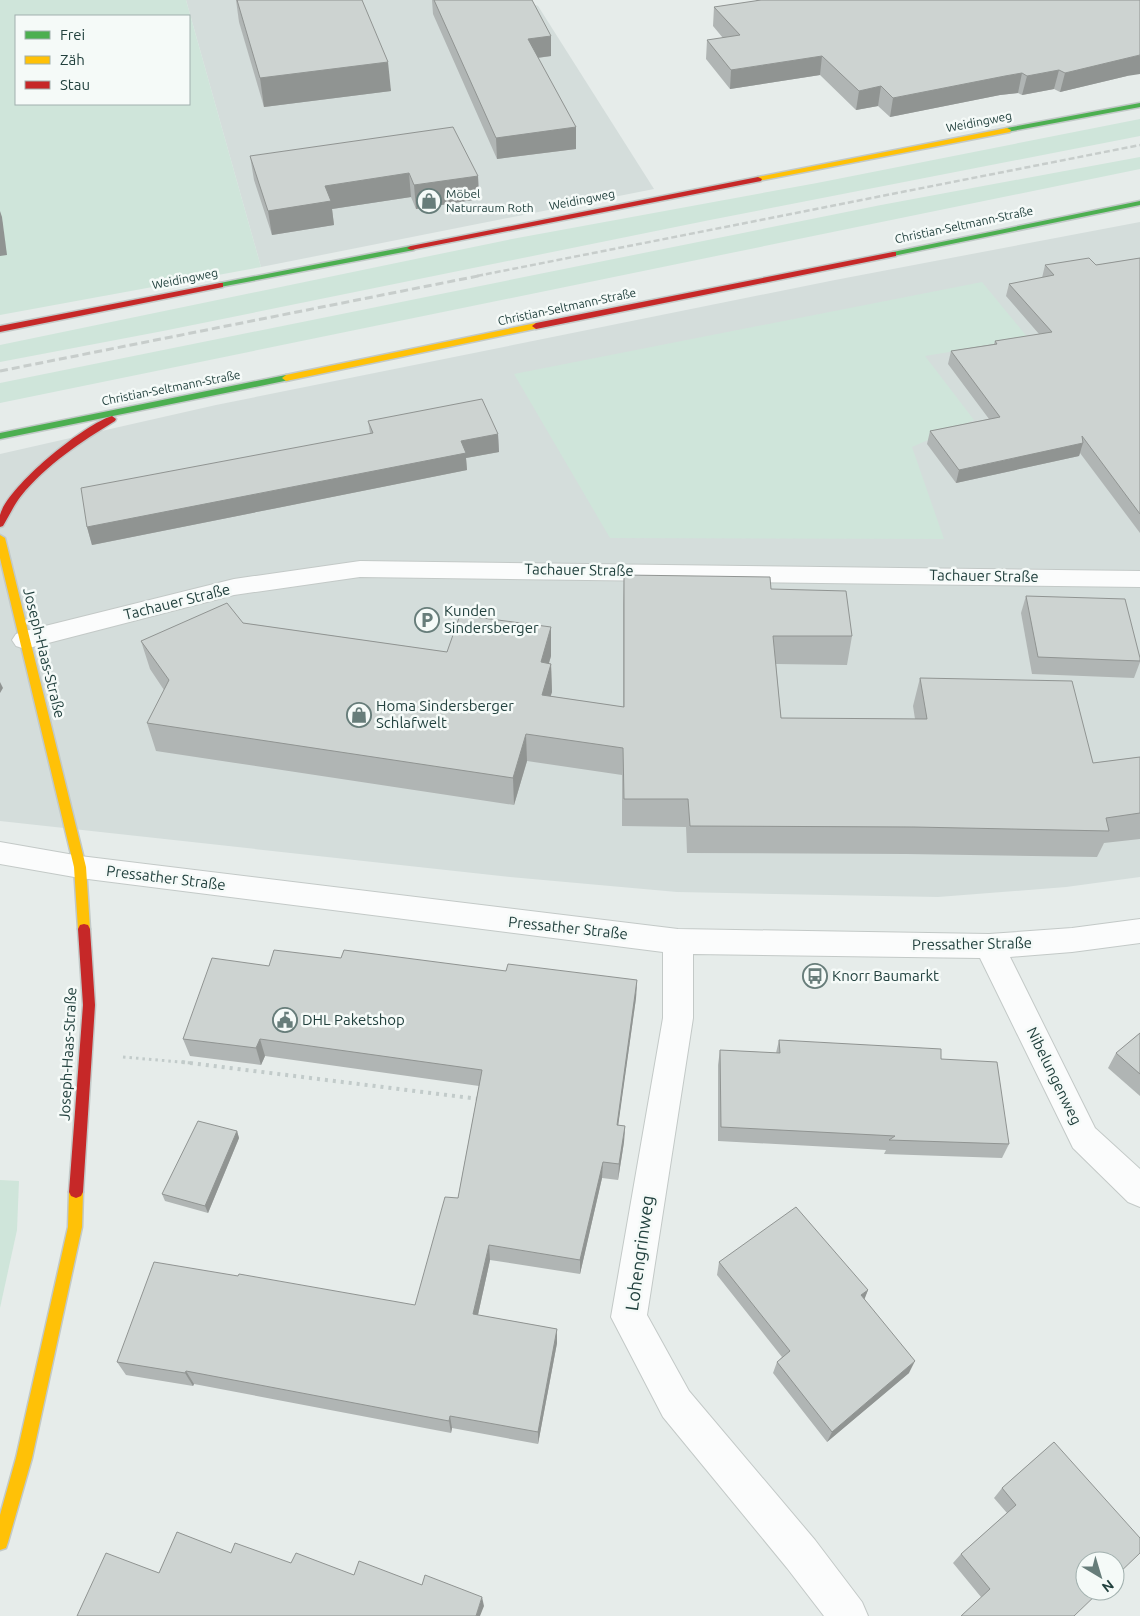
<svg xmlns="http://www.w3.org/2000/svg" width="1140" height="1616" font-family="Ubuntu,sans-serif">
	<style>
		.built { fill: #d4dddb }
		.green { fill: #cfe5da; fill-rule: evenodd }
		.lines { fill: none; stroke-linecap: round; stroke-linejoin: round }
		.street-casing { stroke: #c3c9c7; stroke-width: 2 }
		.fast-casing { stroke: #c2c9c8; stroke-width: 3 }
		.slow-casing { stroke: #c2c9c8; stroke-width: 3 }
		.jam-casing { stroke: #c2c9c8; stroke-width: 3 }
		.path-far1 { stroke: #c2cbca; stroke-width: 3; stroke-dasharray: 2.5 4; stroke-linecap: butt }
		.path { stroke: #c2cbca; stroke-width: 4; stroke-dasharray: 3 5; stroke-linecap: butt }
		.street { fill: #fbfcfc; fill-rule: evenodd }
		.fast { fill: #4caf50; fill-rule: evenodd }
		.slow { fill: #ffc107; fill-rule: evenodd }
		.jam { fill: #c62828; fill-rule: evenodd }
		.rail-far1 { stroke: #c7cdcb; stroke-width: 2.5; stroke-dasharray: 6 3; stroke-linecap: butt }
		.rail { stroke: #c7cdcb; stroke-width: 3; stroke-dasharray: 8 4; stroke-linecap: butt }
		.wall { fill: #b0b5b4 }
		.shaded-wall { fill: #909492 }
		.building { fill: #cdd3d1; stroke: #909492 }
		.labels { text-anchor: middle; stroke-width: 5; stroke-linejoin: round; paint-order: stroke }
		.far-street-label { font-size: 12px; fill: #22413e; stroke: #f5faf8 }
		.far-poi-label { font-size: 12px; fill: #22413e; stroke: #f5faf8; text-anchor: start }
		.street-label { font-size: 15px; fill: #22413e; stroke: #f5faf8 }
		.poi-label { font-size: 15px; fill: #22413e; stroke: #f5faf8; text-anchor: start }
		.near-street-label { font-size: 18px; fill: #22413e; stroke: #f5faf8 }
	</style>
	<rect width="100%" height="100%" fill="#e6ecea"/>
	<g class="built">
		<polygon points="186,0 523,0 538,6 654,189 261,267"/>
		<polygon points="1140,222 1140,877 1066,887 938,897 677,892 510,877 0,821 0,454 216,405 835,280"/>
	</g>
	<g class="green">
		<path d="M0,0H186L261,267L0,315ZM16,16H189V104H16Z"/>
		<polygon points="1140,119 1140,136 710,220 163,331 0,362 0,345 512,239 817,183"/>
		<polygon points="1140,157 1140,169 0,403 0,383 881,205"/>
		<polygon points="982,282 1029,339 925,356 974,420 912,447 944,539 610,538 514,374"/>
		<polygon points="0,1180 19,1181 17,1230 0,1308"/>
	</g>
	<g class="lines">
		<defs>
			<g id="street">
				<polygon points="360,561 1140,571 1140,587 360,577 234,595 25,649 16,646 12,640 16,634 25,631 234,579"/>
				<polygon points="0,842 80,856 678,929 989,934 1072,928 1140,919 1140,943 1072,952 1010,957 1095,1128 1140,1169 1140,1207 1128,1202 1073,1148 980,958 693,954 693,1018 647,1315 689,1391 815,1540 862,1602 868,1616 824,1616 787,1568 663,1417 611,1317 663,1018 663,952 80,878 0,864"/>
			</g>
			<g id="fast">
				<polygon points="1140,103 1140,107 1007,132 1003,130 1007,128"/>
				<polygon points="1140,201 1140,205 893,256 889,254 893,252"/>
				<polygon points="411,246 415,248 414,250 220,287 216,285 220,283"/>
				<polygon points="286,375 289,376 289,380 0,439 0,433"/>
			</g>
			<g id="slow">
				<polygon points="1007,128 1011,130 1010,132 758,181 754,179 758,177"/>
				<polygon points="536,323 540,326 539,328 286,381 282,378 286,375"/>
				<polygon points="0,535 5,538 86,867 90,929 88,933 84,934 80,933 78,929 74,867 0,558"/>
				<polygon points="76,1186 81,1188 83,1192 82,1227 32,1458 8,1542 6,1548 0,1550 0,1515 16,1458 68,1227 69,1192 71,1188"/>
			</g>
			<g id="jam">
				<polygon points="758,177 762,179 761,181 411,250 407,248 411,246"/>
				<polygon points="893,252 896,252 896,256 536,329 532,326 536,323"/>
				<polygon points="220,283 223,283 223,287 0,332 0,326"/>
				<path d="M112,416L116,419L115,421C81,442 47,464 21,496C14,505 9,516 3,526L0,527C0,524 0,519 0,515C8,486 83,425 112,416Z"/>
				<polygon points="84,924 88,925 90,929 95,1005 83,1192 81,1196 76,1198 71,1196 69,1192 83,1005 78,929 80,925"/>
			</g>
		</defs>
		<use href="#street" class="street-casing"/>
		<use href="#fast" class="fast-casing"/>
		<use href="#slow" class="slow-casing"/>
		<use href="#jam" class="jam-casing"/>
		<polyline class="path-far1" points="123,1057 192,1063"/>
		<polyline class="path" points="182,1062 479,1099"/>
		<use href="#street" class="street"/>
		<use href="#fast" class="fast"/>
		<use href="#slow" class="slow"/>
		<use href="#jam" class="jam"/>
		<polyline class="rail-far1" points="477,276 1140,145"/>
		<polyline class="rail" points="0,371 483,275"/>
	</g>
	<g class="wall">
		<polygon points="236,0 362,0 391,91 264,107 239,22"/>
		<polygon points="432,0 532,0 551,36 551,56 538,58 576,127 576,149 497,159 433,14"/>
		<polygon points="756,0 1140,0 1127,76 1060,92 1054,89 1022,95 1018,93 1000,95 890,117 878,106 856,110 820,75 730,89 706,59 707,40 723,38 713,26 714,7 756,1"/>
		<polygon points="250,156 478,176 479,199 416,209 411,197 332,209 334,225 272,235 254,180"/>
		<polygon points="1140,258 1140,533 1080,453 1079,456 956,483 927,444 930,431 989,419 948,364 951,351 994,344 995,341 1039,334 1006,296 1009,284 1042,278 1045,265 1096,265"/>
		<polygon points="368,421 498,434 499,452 466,458 467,470 92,545 87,527 370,433"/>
		<polygon points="624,575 771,589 852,636 847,665 776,664 781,718 915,719 913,706 920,678 1093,763 1140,757 1140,839 1104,843 1097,857 906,854 687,853 686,827 622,826 622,775 527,761 514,805 156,751 147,723 164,690 150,669 141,641 243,623 447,652 551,627 551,656 549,663 551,664 552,692 550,696 623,707 623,604"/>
		<polygon points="1026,596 1140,658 1140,662 1134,678 1032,674 1021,613"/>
		<polygon points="341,958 506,971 637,980 636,998 618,1125 625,1126 624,1142 618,1180 602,1178 580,1274 490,1260 478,1315 557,1329 557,1343 538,1444 452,1428 451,1433 194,1384 193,1386 126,1375 117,1362 415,1305 458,1198 479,1086 265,1056 261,1065 190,1056 183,1039 269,966"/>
		<polygon points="1140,1033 1140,1096 1108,1068 1116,1053"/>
		<polygon points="779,1040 941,1059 1009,1144 1002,1158 884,1154 886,1150 718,1141 718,1065 720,1050 776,1053"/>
		<polygon points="237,1131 239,1138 208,1213 165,1201 162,1194"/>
		<polygon points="719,1262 868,1290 864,1299 909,1373 827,1442 773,1373 777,1362 782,1357 717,1275"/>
		<polygon points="1054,1442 1074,1616 981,1597 953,1563 961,1554 1007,1513 994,1498 1002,1488"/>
	</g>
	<g class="shaded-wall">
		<polygon points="551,36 551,56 528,59 528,39"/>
		<polygon points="1140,55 1140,74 1127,76 1060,92 1065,73"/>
		<polygon points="822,56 820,75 730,89 731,70"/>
		<polygon points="388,62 391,91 264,107 260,78"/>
		<polygon points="1059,70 1054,89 1022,95 1027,76"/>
		<polygon points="1022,73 1018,93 1000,95 890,117 893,98 1005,76"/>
		<polygon points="881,86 878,106 856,110 859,91"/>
		<polygon points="576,127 576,149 497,159 496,138"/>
		<polygon points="409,173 411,197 332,209 334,225 272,235 268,211 325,186"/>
		<polygon points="478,176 479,199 416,209 414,185"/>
		<polygon points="0,211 2,217 7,255 0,256"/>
		<polygon points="498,434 499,452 466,458 467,470 92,545 87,527 461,441"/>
		<polygon points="1083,443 1079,456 956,483 959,470"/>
		<polygon points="551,627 551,656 541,690 541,662"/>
		<polygon points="551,664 552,692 542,723 542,695"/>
		<polygon points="0,682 3,688 0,693"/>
		<polygon points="526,734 527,761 514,805 513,778"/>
		<polygon points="637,980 636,998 616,1141 617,1125"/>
		<polygon points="260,1039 265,1056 261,1065 256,1048"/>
		<polygon points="625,1126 624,1142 618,1180 619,1164"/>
		<polygon points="237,1131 239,1138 208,1213 205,1206"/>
		<polygon points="603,1162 602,1178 580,1274 580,1260"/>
		<polygon points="489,1245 490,1260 475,1328 473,1314"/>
		<polygon points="868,1290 863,1303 861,1295"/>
		<polygon points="557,1329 557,1343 538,1444 538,1432"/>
		<polygon points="915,1361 909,1373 827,1442 832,1432"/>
		<polygon points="186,1371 194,1384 193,1386 185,1373"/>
		<polygon points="450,1416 452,1428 451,1433 449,1421"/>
		<polygon points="482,1597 484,1606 480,1616 476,1616"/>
	</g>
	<g class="building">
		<polygon points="237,0 362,0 388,62 260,78"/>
		<polygon points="434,0 532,0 551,36 528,39 576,127 496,138"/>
		<polygon points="761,0 1140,0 1140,55 1065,73 1059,70 1027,76 1022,73 1005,76 893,98 881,86 859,91 822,56 731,70 707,40 740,35 714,7"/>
		<polygon points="453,127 478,176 414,185 409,173 325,186 331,201 268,211 250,156"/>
		<polygon points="1089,258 1096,265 1140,258 1140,514 1082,436 1083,443 959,470 930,431 1000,417 951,351 997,344 995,341 1052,332 1009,284 1054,275 1045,265"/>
		<polygon points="482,399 498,434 461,441 466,453 87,527 81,488 373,433 368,421"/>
		<polygon points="624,575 770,577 771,589 846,591 852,636 773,636 781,718 927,719 920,678 1072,681 1093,763 1140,757 1140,813 1106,818 1109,831 914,827 690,826 688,799 624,799 623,748 526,734 513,778 147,723 169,680 141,641 227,603 243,623 447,652 460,615 551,627 541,662 551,664 542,695 624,707"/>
		<polygon points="1026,596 1125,599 1140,658 1140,661 1038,657"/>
		<polygon points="274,950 341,958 344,950 506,971 508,964 637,980 617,1125 625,1126 619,1164 603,1162 580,1260 489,1245 473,1314 557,1329 538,1432 450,1416 449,1421 186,1371 185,1373 117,1362 154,1262 238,1276 239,1274 415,1305 445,1197 458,1198 482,1070 260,1039 256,1048 183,1039 212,958 269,966"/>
		<polygon points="1140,1033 1140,1074 1116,1053"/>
		<polygon points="779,1040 941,1049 941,1059 997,1062 1009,1144 889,1140 895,1136 721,1127 720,1050 780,1053"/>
		<polygon points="198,1121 237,1131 205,1206 162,1194"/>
		<polygon points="796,1207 868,1290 861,1295 915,1361 832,1432 777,1362 790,1351 719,1262"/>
		<polygon points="1054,1442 1140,1538 1140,1553 1115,1577 1115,1561 1085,1561 1085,1591 1100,1591 1074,1616 961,1616 990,1589 961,1554 1016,1505 1002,1488"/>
		<polygon points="177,1532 231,1553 235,1543 291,1563 296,1553 354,1575 359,1561 422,1585 425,1575 482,1597 476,1616 77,1616 106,1553 159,1573"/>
	</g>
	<defs>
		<symbol id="shop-ring" viewBox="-11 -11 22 22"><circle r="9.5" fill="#f5faf8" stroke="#677d7a" stroke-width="1.5"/><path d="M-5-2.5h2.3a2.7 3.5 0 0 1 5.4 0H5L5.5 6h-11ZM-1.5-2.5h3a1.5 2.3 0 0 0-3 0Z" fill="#677d7a"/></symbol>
		<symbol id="parking-ring" viewBox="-11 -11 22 22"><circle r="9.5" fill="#f5faf8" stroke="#677d7a" stroke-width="1.5"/><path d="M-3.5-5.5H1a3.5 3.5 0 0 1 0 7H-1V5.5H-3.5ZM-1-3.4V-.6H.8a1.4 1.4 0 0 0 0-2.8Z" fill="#677d7a"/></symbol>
		<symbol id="bus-ring" viewBox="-11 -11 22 22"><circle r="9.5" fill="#f5faf8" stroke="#677d7a" stroke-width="1.5"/><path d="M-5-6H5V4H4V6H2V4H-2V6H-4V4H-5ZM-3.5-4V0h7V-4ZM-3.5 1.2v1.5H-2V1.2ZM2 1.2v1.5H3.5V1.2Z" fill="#677d7a"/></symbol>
		<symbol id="civic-ring" viewBox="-11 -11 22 22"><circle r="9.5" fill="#f5faf8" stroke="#677d7a" stroke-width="1.5"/><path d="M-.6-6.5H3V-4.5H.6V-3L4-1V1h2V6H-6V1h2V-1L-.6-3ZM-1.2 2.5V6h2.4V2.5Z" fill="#677d7a"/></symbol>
	</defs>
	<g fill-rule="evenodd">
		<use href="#shop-ring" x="415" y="187" width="28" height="28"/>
		<use href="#parking-ring" x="413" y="606" width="28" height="28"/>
		<use href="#shop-ring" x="345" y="701" width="28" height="28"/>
		<use href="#bus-ring" x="801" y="962" width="28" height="28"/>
		<use href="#civic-ring" x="271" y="1006" width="28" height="28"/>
	</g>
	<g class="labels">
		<g class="far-street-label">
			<text transform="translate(979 122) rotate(-11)" y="4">Weidingweg</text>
			<text transform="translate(582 200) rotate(-11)" y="4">Weidingweg</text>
			<text transform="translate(964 225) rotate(-12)" y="4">Christian-Seltmann-Straße</text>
			<text transform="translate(185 279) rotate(-11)" y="4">Weidingweg</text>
			<text transform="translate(567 307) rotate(-12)" y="4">Christian-Seltmann-Straße</text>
			<text transform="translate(171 388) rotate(-11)" y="4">Christian-Seltmann-Straße</text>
		</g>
		<g class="far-poi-label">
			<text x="446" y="198">Möbel<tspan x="446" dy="14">Naturraum Roth</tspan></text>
		</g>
		<g class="street-label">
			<text transform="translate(579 570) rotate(1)" y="5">Tachauer Straße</text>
			<text transform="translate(984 576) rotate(1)" y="5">Tachauer Straße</text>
			<text transform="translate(177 602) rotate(-14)" y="5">Tachauer Straße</text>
			<text transform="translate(44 653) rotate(76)" y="5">Joseph-Haas-Straße</text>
			<text transform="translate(166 878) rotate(7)" y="5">Pressather Straße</text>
			<text transform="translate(568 928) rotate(6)" y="5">Pressather Straße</text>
			<text transform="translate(972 944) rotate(-1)" y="5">Pressather Straße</text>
			<text transform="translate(68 1054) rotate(-87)" y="5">Joseph-Haas-Straße</text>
			<text transform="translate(1054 1076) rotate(64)" y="5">Nibelungenweg</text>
		</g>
		<g class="poi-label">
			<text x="444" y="616">Kunden<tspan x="444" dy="17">Sindersberger</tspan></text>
			<text x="376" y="711">Homa Sindersberger<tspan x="376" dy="17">Schlafwelt</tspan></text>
			<text x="832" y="981">Knorr Baumarkt</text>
			<text x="302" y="1025">DHL Paketshop</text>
		</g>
		<g class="near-street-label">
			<text transform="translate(640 1253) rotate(-82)" y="6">Lohengrinweg</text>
		</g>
	</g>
	<rect x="15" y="15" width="175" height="90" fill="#f5faf8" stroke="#a1b0ae"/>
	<rect x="25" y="31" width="25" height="8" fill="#4caf50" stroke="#a1b0ae"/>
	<text x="60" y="40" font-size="15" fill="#22413e">Frei</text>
	<rect x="25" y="56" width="25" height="8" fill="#ffc107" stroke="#a1b0ae"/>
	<text x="60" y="65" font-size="15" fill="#22413e">Zäh</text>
	<rect x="25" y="81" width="25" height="8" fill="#c62828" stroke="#a1b0ae"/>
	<text x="60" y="90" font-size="15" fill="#22413e">Stau</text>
	<g transform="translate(1100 1576) rotate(142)"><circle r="24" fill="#f5faf8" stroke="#a1b0ae"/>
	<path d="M0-4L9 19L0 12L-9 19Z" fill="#677d7a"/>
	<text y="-8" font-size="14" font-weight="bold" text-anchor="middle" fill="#22413e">N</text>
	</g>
</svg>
